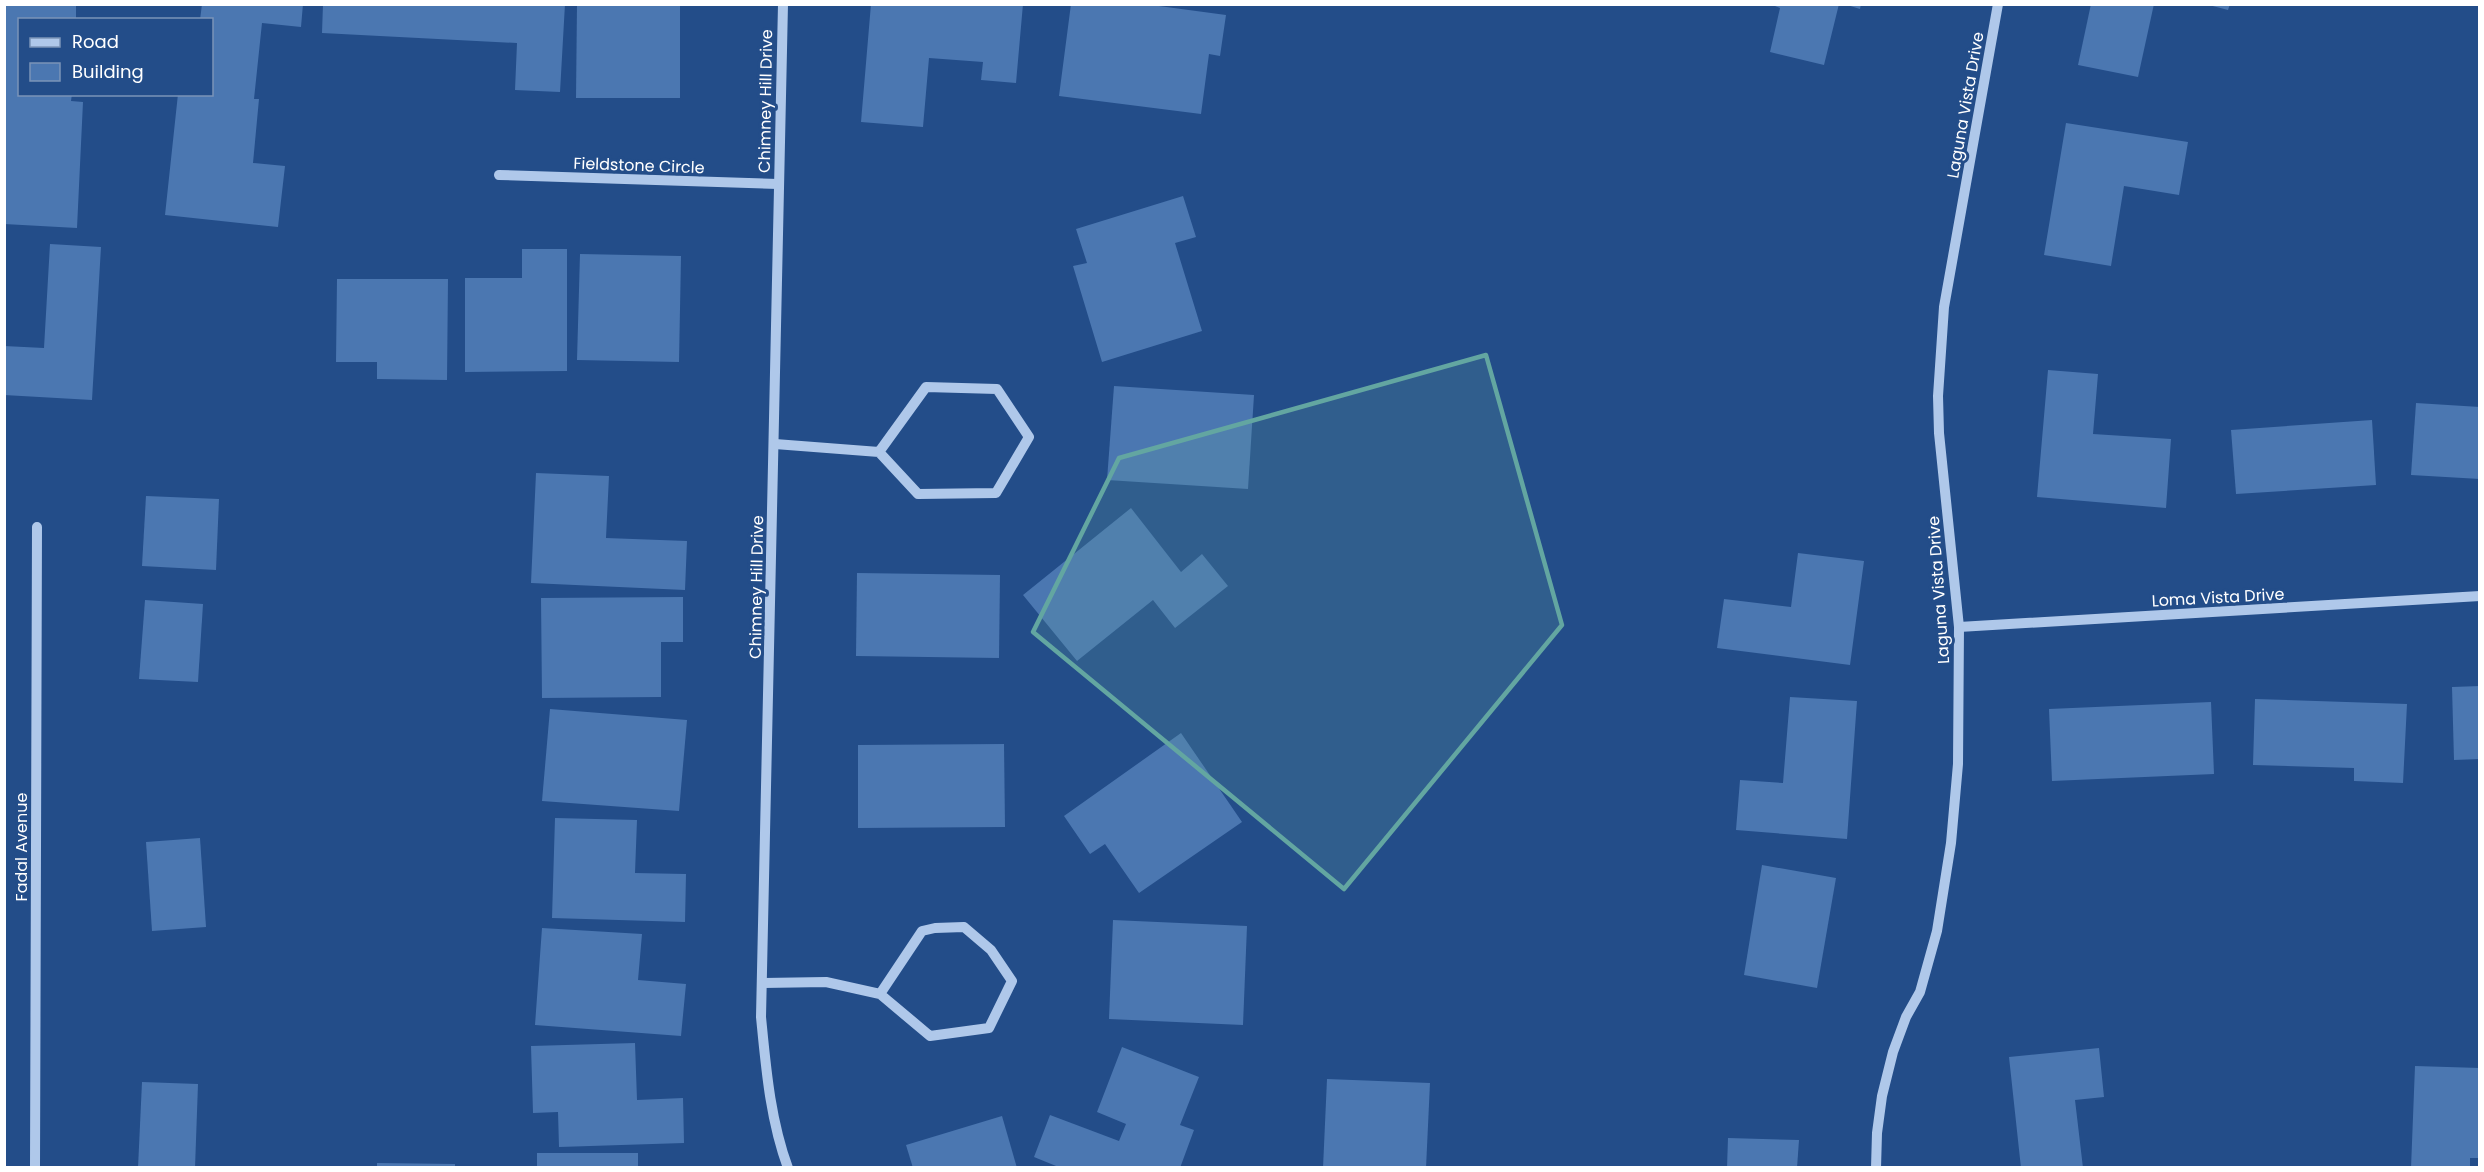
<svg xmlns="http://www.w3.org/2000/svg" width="2484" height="1172" font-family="Poppins,sans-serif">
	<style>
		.building { fill: #4b77b1 }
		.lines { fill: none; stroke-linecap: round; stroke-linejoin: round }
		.minor { stroke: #afc8ea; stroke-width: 10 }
		.marked { fill: #63a6a1; fill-opacity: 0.2; stroke: #63a6a1; stroke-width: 4.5; stroke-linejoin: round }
		.labels { text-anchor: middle; stroke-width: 6; stroke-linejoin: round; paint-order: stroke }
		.street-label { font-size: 16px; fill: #fff; stroke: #234d89 }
	</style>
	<rect width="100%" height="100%" fill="#234d89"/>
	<g class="building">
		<polygon points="4,4 76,4 76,20 20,20 20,94 72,94 71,101 83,102 77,228 4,224"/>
		<polygon points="202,4 303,4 301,27 262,23 254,99 259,99 253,163 285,166 278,227 165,215 178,94 212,94 212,20 200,20"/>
		<polygon points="323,4 565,4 560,92 515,90 517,43 322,33"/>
		<polygon points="577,4 680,4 680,98 576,98"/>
		<polygon points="871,4 1023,4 1016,83 981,80 983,62 929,58 923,127 861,122"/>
		<polygon points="1071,4 1144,4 1226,15 1220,56 1209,54 1201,114 1059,96"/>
		<polygon points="1770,4 1839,4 1824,65 1770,52 1780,8"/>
		<polygon points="1844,4 1861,4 1860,9"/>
		<polygon points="2091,4 2154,4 2138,77 2078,65"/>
		<polygon points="2205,4 2230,4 2228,10"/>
		<polygon points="2066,123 2188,142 2179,195 2124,186 2111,266 2044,255"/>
		<polygon points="1183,196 1196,237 1175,243 1202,331 1102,362 1073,266 1087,263 1076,229"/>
		<polygon points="50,244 101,247 92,400 4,395 4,346 44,348"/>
		<polygon points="522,249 567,249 567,371 465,372 465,278 522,278"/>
		<polygon points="580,254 681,256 679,362 577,360"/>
		<polygon points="337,279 448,279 447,380 377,379 377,362 336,362"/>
		<polygon points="2048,370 2098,374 2093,434 2171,439 2166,508 2037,497"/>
		<polygon points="1114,386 1254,395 1248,489 1107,480"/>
		<polygon points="2416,403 2480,407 2480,479 2411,475"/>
		<polygon points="2372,420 2376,485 2236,494 2231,430"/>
		<polygon points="536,473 609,476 606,538 687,541 685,590 531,583"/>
		<polygon points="146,496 219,499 216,570 142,566"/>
		<polygon points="1131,508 1181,572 1202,554 1228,586 1175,628 1153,600 1077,661 1023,595"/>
		<polygon points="1798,553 1864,561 1850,665 1717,648 1724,599 1791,607"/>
		<polygon points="857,573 1000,575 999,658 856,656"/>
		<polygon points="683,597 683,642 661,642 661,697 542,698 541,598"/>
		<polygon points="145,600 203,604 198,682 139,679"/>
		<polygon points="2480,686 2480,759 2454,760 2452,687"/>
		<polygon points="1790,697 1857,701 1847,839 1736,830 1740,780 1783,783"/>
		<polygon points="2255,699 2407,704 2403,783 2354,781 2354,768 2253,765"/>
		<polygon points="2211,702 2214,774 2052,781 2049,709"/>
		<polygon points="550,709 687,720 679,811 542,801"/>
		<polygon points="1181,733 1242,822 1139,893 1105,844 1090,854 1064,816"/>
		<polygon points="1004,744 1005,827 858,828 858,745"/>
		<polygon points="555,818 637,820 635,873 686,874 685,922 552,918"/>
		<polygon points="200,838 206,927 152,931 146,842"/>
		<polygon points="1762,865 1836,878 1817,988 1744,975"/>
		<polygon points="1113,920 1247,926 1243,1025 1109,1019"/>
		<polygon points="542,928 642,934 638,980 686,984 681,1036 535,1025"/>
		<polygon points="635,1043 637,1100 683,1098 684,1143 559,1147 558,1112 533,1113 531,1046"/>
		<polygon points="1122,1047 1199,1077 1180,1125 1194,1130 1180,1168 1061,1168 1034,1157 1050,1115 1119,1141 1126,1124 1097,1112"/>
		<polygon points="2099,1048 2104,1097 2075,1100 2083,1168 2021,1168 2009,1057"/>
		<polygon points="2415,1066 2480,1068 2480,1158 2470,1158 2470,1168 2411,1168"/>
		<polygon points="1327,1079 1430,1083 1426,1168 1323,1168"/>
		<polygon points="142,1082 198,1084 195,1168 138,1168"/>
		<polygon points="1002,1116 1017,1168 913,1168 906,1145"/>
		<polygon points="1728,1138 1799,1140 1797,1168 1727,1168"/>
		<rect x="537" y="1153" width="101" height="15"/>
		<polygon points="377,1163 455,1164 455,1168 377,1168"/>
	</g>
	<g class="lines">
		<g class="minor">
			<path d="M783,4L761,1017C766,1068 770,1119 788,1168"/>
			<polyline points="499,175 778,184"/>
			<polyline points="775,444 879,452 918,494 996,493 1029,437 997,389 926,387 879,452"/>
			<polyline points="1959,627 2480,596"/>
			<polyline points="763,983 826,982 880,994 930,1036 989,1028 1012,981 991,950 964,927 935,928 922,931 880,994"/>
			<polyline points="35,1168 37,527"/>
			<polyline points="1876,1168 1877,1133 1882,1096 1893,1052 1906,1017 1920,992 1937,931 1951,843 1958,764 1959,627 1939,433 1938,396 1944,307 1998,4"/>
		</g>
	</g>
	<path class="marked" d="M1486,355L1562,625L1344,889L1033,632L1119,458Z"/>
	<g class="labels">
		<g class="street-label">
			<text transform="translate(765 101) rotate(-89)" y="6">Chimney Hill Drive</text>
			<text transform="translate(1965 105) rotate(-80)" y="6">Laguna Vista Drive</text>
			<text transform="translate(639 165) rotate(2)" y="6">Fieldstone Circle</text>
			<text transform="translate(756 587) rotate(-89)" y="6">Chimney Hill Drive</text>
			<text transform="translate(1938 590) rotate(-94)" y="6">Laguna Vista Drive</text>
			<text transform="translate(2218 597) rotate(-3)" y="6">Loma Vista Drive</text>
			<text transform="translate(21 847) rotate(-90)" y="6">Fadal Avenue</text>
		</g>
	</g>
	<rect width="2484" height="1172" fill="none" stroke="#ffffff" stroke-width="12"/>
	<rect x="18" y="18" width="195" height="78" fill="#234d89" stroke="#7b94b8" stroke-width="1.5"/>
	<rect x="30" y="38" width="30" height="9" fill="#afc8ea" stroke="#7b94b8" stroke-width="1.5"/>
	<text x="72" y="48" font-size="18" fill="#ffffff">Road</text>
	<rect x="30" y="63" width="30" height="18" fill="#4b77b1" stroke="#7b94b8" stroke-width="1.5"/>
	<text x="72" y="78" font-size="18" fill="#ffffff">Building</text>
</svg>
